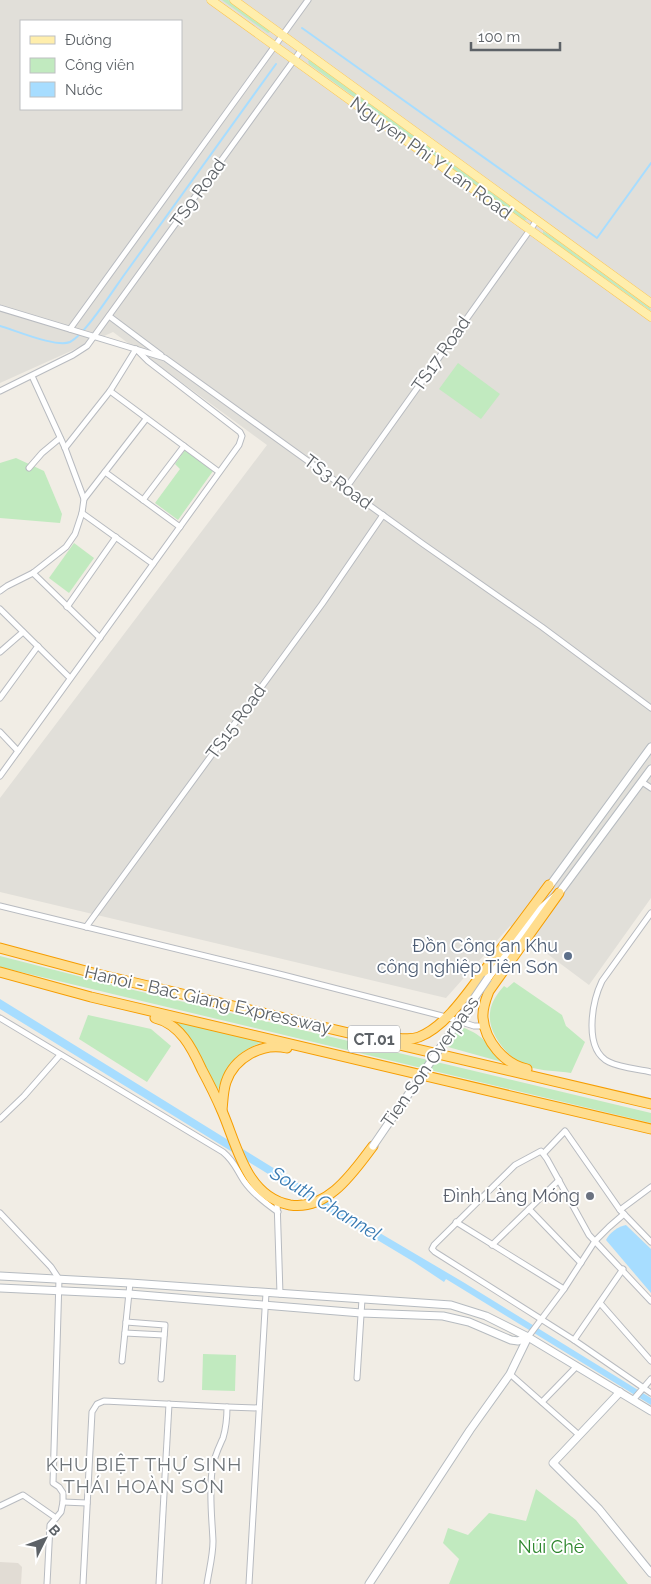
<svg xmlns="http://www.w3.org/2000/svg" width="651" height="1584" font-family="Raleway,sans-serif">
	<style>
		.industrial { fill: #e1dfd9; fill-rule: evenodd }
		.education { fill: #e1dcd4 }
		.green { fill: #c1eabf }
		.water { fill: #a7ddff }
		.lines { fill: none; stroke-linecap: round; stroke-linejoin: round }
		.stream { stroke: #a7ddff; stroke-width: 2 }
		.street-casing { stroke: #b8bbc0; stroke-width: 7 }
		.secondary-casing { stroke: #b6bbc0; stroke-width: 9 }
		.primary-casing { stroke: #fec550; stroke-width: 9 }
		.highway-casing { stroke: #f69d00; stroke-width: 11 }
		.street { stroke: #fff; stroke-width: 5 }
		.secondary { stroke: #fff; stroke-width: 7 }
		.primary { stroke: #ffeeac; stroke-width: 8 }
		.highway { stroke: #ffdd8e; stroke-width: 9 }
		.secondary-bridge-casing { stroke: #b6bbc0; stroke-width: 9; stroke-linecap: butt }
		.secondary-bridge { stroke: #fff; stroke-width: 7 }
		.service-dot { fill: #5c6f8a; stroke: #fff; stroke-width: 2 }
		.worship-dot { fill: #6b7280; stroke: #fff; stroke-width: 2 }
		.labels { text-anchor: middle; stroke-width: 4; stroke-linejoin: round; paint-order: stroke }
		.shield { fill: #fff; stroke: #8e9195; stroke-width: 1 }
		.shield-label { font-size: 16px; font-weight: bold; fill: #5d6267 }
		.street-label { font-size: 18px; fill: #5d6267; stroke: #fff }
		.service-label { font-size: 18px; fill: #4e5e75; stroke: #fff; text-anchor: end }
		.worship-label { font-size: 18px; fill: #5b616d; stroke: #fff; text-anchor: end }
		.park-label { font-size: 18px; fill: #2d862d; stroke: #fff }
		.water-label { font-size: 19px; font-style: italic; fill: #3679b2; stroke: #fff }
		.neighbourhood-label { font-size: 19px; letter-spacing: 1px; fill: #6e7479; stroke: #fff }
	</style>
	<rect width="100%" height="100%" fill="#f1ede5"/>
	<path class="industrial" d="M0,0H651V898L589,985L510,926L446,998L0,892V798L267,445L113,332L0,383ZM21,21H181V109H21Z"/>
	<polygon class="education" points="0,1562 18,1563 22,1567 21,1584 0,1584"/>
	<g class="green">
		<polygon points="222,0 228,0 269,30 270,32 268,33"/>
		<polygon points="310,60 525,217 527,220 523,220 309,64 308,61"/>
		<polygon points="543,231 554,238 650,308 651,311 543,234"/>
		<polygon points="458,363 500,394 481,419 439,389"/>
		<polygon points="185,450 213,471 178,520 155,503 180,469 175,464"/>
		<polygon points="16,458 44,471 62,514 60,523 0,518 0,463"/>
		<polygon points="74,543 94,558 69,593 49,578"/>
		<polygon points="0,956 121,987 651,1113 651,1123 0,967"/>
		<path d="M514,982L562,1015L566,1026L585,1042L571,1073C558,1071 542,1071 529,1067C510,1061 487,1033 490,1013C491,1002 497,994 504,986L507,988Z"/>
		<polygon points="88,1015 151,1029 171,1046 147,1082 79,1039"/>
		<path d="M169,1018L264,1041C234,1055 228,1061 217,1093C204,1065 194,1037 169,1018Z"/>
		<path d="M458,1026C482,1033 488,1044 502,1062L448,1047L446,1045Z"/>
		<polygon points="203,1354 236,1355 235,1391 202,1390"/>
		<polygon points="536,1489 576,1520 628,1584 449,1584 459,1559 443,1543 448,1528 468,1535 489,1513 526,1521"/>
	</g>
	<g class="water">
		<polygon points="0,999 356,1219 463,1282 651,1398 651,1405 446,1279 444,1282 414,1262 304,1196 0,1009"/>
		<path d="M626,1225L651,1249V1293L606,1240C609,1233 619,1226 626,1225Z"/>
	</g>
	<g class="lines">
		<g class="stream">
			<polyline points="302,28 597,238 651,163"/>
			<path d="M0,326C15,330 56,348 70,342C86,334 115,287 127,271C177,202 227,133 276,64"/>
		</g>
		<defs>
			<g id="street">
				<polyline points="0,308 165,358 423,544 542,627 651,708"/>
				<polyline points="109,316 161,355"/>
				<polyline points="70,329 308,0"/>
				<polyline points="0,391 73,355 87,346 302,49"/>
				<polyline points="110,391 219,472"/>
				<polyline points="29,468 42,453 60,438"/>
				<polyline points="105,472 180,527"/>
				<polyline points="346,488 537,220"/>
				<polyline points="84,499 146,419"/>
				<polyline points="143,500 184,446"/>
				<polyline points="82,513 153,564"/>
				<polyline points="33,573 100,638"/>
				<polyline points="0,591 7,586 33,573 66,547 75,534 82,513 84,499 65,448 32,376"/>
				<polyline points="67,607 116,537"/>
				<polyline points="0,609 70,678"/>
				<polyline points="0,652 23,632"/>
				<polyline points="0,698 38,646"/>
				<polyline points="0,732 18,751"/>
				<polyline points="0,776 239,445 242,436 240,432 148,361 136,349 110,391 65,448"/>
				<polyline points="642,782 651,788"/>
				<polyline points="0,906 283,975 446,1017 474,1026 484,1026"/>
				<path d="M651,913L602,981C592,1002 583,1049 609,1062C621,1068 638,1069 651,1072"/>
				<polyline points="86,927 322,604 383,515"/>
				<path d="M0,1018L223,1152C235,1162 236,1169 244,1181C253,1194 265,1203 278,1212"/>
				<polyline points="0,1119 24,1096 60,1055"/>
				<polyline points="544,1153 565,1131 620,1210 651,1242"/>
				<polyline points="277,1200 280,1294"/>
				<polyline points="529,1209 581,1263"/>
				<polyline points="620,1210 651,1187"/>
				<polyline points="0,1213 51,1267 59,1279 53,1483 59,1487 63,1493 63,1502 61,1512 50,1525 47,1584"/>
				<polyline points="456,1222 564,1289"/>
				<polyline points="492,1245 559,1180"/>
				<polyline points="651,1301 589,1235 547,1159 541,1151 515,1165 434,1245 432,1249 435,1252 574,1340 651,1393"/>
				<polyline points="600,1303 651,1361"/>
				<polyline points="126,1322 165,1325 161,1379"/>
				<polyline points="125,1333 164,1335"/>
				<polyline points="528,1337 564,1289 595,1241 609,1227 624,1214"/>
				<polyline points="574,1340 623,1269"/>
				<polyline points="122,1361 130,1283"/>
				<polyline points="510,1374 579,1435"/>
				<polyline points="357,1378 362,1299"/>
				<polyline points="633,1400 651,1379"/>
				<polyline points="542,1402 577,1366"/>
				<polyline points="227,1407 259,1408"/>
				<polyline points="63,1502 87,1503"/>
				<polyline points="0,1506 23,1495 56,1518"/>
				<path d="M83,1584L92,1412L97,1404L104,1401L227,1407C227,1418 226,1428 223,1438C218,1449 213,1459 212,1471C209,1495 212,1518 213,1541C213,1556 209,1570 207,1584"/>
				<polyline points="159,1584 169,1404"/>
				<polyline points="249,1584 266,1293"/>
			</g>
			<g id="secondary">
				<polyline points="548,888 651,747"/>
				<polyline points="488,978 538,911 559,893 651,769"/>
				<polyline points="0,1276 130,1283 451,1305 486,1316 528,1337 651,1411"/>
				<polyline points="0,1288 129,1294 361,1313 443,1316 469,1322 511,1340 518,1341 528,1337"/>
				<polyline points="620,1392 553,1463 599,1509 651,1573"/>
				<polyline points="369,1584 470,1430 510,1374 528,1337"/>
			</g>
			<g id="primary">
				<polyline points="211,0 651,317"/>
				<polyline points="234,0 651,303"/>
			</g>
			<g id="highway">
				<polyline points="0,948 97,974 651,1104"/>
				<polyline points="0,972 91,997 651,1129"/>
				<path d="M155,1018C180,1024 192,1048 202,1070C209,1083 216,1097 222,1111C237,1145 246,1197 290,1205C328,1211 354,1171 373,1146"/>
				<path d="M388,1037C399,1038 409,1041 419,1037C447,1026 470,989 488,966C509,939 529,912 549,885"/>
				<path d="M527,1069C504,1064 485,1041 483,1018C482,1008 486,999 489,991L559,893"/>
				<path d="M222,1110C223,1101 223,1091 226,1082C234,1058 262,1042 287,1048"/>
			</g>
		</defs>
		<use href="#street" class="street-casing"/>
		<use href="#secondary" class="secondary-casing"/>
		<use href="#primary" class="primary-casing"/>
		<use href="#highway" class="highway-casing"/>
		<use href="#street" class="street"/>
		<use href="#secondary" class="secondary"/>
		<use href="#primary" class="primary"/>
		<use href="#highway" class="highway"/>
		<defs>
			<polyline id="secondary-bridge" points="373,1146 488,978"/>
		</defs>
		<use href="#secondary-bridge" class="secondary-bridge-casing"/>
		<use href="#secondary-bridge" class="secondary-bridge"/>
	</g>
	<circle class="service-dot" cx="568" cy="956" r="5"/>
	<circle class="worship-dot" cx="590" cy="1196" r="5"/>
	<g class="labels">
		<rect class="shield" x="348" y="1025.5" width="52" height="27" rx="4"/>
		<g class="shield-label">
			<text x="374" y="1045">CT.01</text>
		</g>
		<g class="street-label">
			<text transform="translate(431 158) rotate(36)" y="6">Nguyen Phi Y Lan Road</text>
			<text transform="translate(198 193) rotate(-54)" y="6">TS9 Road</text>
			<text transform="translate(441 354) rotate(-55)" y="6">TS17 Road</text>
			<text transform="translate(338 482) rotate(36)" y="6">TS3 Road</text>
			<text transform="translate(236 722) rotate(-54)" y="6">TS15 Road</text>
			<text transform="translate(208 1000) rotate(13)" y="6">Hanoi - Bac Giang Expressway</text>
			<text transform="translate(430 1062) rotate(-55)" y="6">Tien Son Overpass</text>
		</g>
		<g class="service-label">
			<text x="558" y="952">Đồn Công an Khu<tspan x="558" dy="21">công nghiệp Tiên Sơn</tspan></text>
		</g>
		<g class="worship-label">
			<text x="580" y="1202">Đình Làng Móng</text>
		</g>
		<g class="park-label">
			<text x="551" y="1553">Núi Chè</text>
		</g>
		<g class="water-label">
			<text transform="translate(326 1203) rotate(31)" y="7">South Channel</text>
		</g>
		<g class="neighbourhood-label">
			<text x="144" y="1471">KHU BIỆT THỰ SINH<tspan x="144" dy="22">THÁI HOÀN SƠN</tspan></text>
		</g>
	</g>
	<rect x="20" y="20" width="162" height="90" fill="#ffffff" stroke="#bec0c2"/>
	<rect x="30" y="36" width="25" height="8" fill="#ffeeac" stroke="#bec0c2"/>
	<text x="65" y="45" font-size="15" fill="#5d6267">Đường</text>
	<rect x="30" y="58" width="25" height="15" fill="#c1eabf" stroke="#bec0c2"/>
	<text x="65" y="70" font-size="15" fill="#5d6267">Công viên</text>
	<rect x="30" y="82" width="25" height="15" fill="#a7ddff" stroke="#bec0c2"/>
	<text x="65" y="95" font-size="15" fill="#5d6267">Nước</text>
	<g transform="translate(45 1539) rotate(48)" stroke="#ffffff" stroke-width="4" paint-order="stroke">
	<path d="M0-4L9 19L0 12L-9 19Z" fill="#5d6267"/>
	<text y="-8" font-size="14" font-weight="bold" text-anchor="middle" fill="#5d6267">B</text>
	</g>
	<path d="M471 42v8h89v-8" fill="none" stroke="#5d6267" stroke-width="2.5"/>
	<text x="478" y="42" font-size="15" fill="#5d6267" stroke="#ffffff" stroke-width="4" paint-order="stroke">100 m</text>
</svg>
